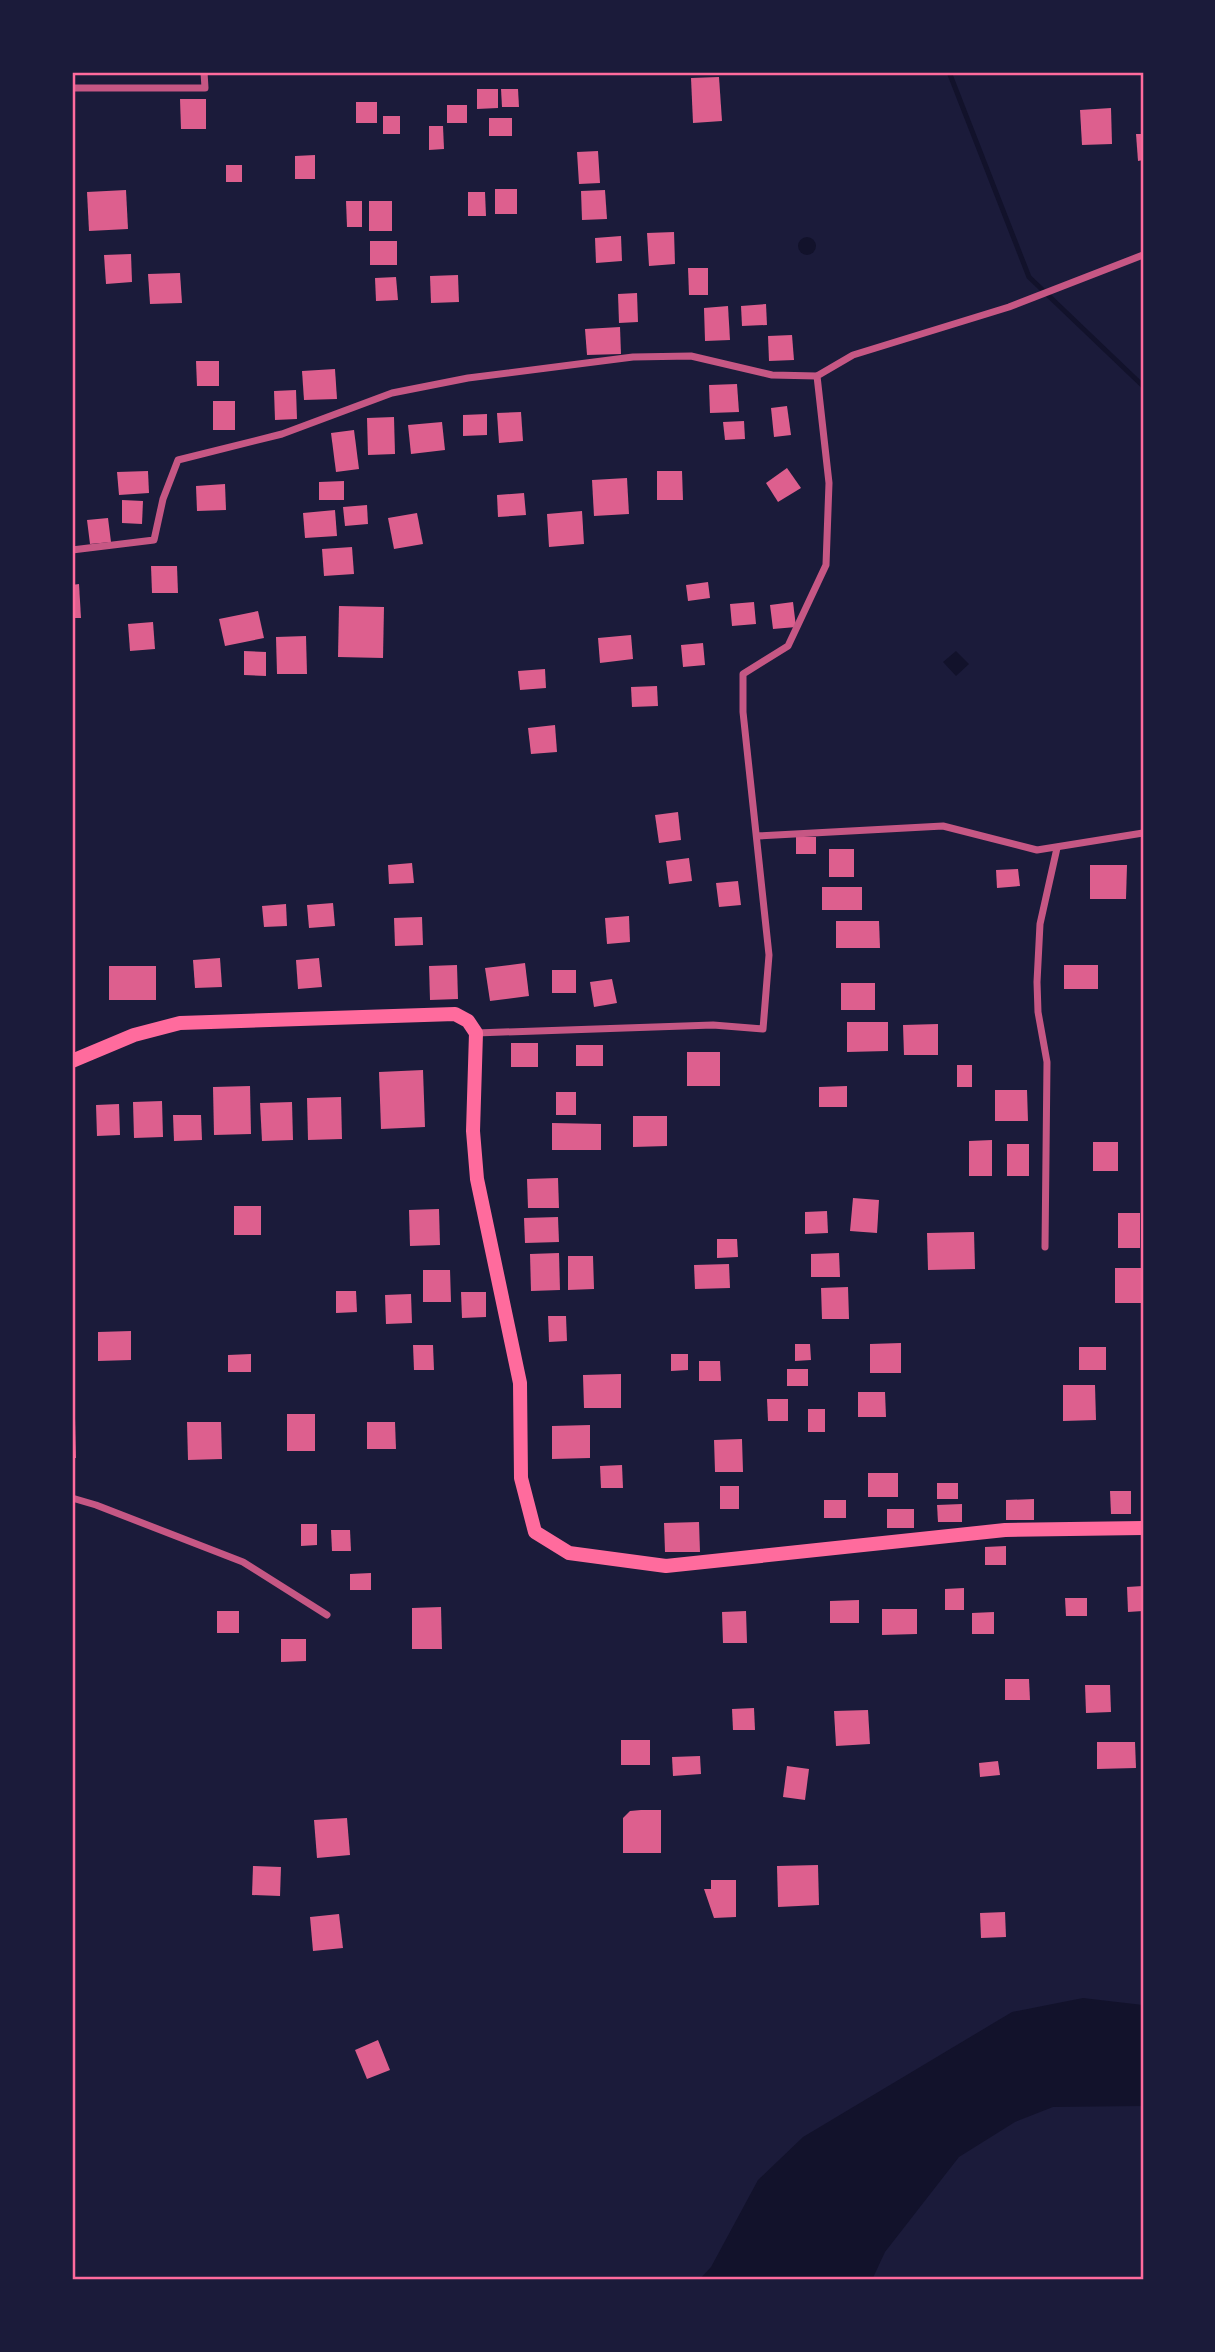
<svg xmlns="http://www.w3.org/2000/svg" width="1215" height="2352" font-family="'DejaVu Sans',sans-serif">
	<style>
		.water { fill: #12122b }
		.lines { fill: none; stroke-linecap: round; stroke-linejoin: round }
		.stream { stroke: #12122b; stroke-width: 5 }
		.building { fill: #dd5f8e }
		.minor { stroke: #c65784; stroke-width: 7 }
		.secondary { stroke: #ff6b9d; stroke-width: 14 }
		.neatline { fill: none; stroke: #ff6b9d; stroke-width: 2.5 }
	</style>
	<rect width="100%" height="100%" fill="#1b1b3a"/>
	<g class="water">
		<circle cx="807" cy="246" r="9"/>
		<polygon points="956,651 969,664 956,676 943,662"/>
		<polygon points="1083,1998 1143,2005 1143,2106 1053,2107 1015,2122 959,2157 885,2252 872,2280 699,2280 711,2267 758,2180 803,2137 1012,2012"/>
	</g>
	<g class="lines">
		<polyline class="stream" points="949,72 1029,277 1143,386"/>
	</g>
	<g class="building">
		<polygon points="719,77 722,121 693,123 691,78"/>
		<polygon points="477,89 498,89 498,108 477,109"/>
		<polygon points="501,89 518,89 519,107 502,107"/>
		<polygon points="180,99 206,99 206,129 181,129"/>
		<rect x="356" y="102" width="21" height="21"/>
		<rect x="447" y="105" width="20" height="18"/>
		<polygon points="1111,108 1112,144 1082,145 1080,110"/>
		<rect x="383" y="116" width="17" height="18"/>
		<rect x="489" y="118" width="23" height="18"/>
		<polygon points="429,126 443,126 444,149 429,150"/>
		<polygon points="1136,134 1143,134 1143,160 1138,161"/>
		<polygon points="598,151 600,183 579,184 577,152"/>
		<polygon points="315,155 315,179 295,179 295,156"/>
		<rect x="226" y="165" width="16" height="17"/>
		<rect x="495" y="189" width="22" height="25"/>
		<polygon points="126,190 128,229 89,231 87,192"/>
		<polygon points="605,190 607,219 582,220 581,191"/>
		<polygon points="468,192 485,192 486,216 468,216"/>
		<polygon points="346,201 362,201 362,227 347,227"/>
		<rect x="369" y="201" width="23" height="30"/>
		<polygon points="674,232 675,264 649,266 647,233"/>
		<polygon points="621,236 622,261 596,263 595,238"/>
		<rect x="370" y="241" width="27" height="24"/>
		<polygon points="131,254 132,282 106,284 104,255"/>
		<polygon points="688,268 708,268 708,295 689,295"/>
		<polygon points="180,273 182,303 150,304 148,274"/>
		<polygon points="458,275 459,302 431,303 430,276"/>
		<polygon points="396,277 398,300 376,301 375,278"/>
		<polygon points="637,293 638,322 619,323 618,294"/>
		<polygon points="766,304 767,325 742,326 741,306"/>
		<polygon points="728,306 730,340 705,341 704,308"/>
		<polygon points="620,327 621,354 587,355 585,329"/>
		<polygon points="792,335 794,360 769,361 768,336"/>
		<polygon points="196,361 219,361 219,386 197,386"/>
		<polygon points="335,369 337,399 304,400 302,371"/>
		<polygon points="737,384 739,412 710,413 709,385"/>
		<polygon points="296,390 297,419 275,420 274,391"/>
		<rect x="213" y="401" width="22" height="29"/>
		<polygon points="787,406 791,435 774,437 771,408"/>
		<polygon points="521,412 523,441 499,443 497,413"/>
		<polygon points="487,414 487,435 463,436 463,415"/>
		<polygon points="394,417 395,454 368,455 367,418"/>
		<polygon points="744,421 745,439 725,440 723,422"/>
		<polygon points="442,422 445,450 411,454 408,425"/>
		<polygon points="354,430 359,469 336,472 331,433"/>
		<polygon points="787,468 801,488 778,502 766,483"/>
		<polygon points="148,471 149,493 119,495 117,472"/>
		<polygon points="657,471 682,471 683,500 657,500"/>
		<polygon points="627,478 629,514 594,516 592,480"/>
		<polygon points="344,481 344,500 319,500 319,482"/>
		<polygon points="225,484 226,510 197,511 196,486"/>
		<polygon points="524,493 526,515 498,517 497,495"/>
		<polygon points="122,500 143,501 142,524 122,523"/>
		<polygon points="367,505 368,524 345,526 343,507"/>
		<polygon points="335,510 337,536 305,538 303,513"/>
		<polygon points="582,511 584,544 549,547 547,514"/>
		<polygon points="417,513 423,544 394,549 388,518"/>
		<polygon points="108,518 111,542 90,544 87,520"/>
		<polygon points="352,547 354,574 324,576 322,549"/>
		<polygon points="151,566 177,566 178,593 152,593"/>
		<polygon points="708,582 710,598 688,601 686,585"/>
		<polygon points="79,584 81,618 72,618 72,585"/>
		<polygon points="754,602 756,624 732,626 730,604"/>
		<polygon points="793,602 796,627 773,629 770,605"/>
		<polygon points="339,606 384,607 383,658 338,657"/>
		<polygon points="258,611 264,638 225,646 219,619"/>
		<polygon points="153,622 155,649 130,651 128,624"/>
		<polygon points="631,635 633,659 600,663 598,638"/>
		<polygon points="306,636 307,674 277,674 276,637"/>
		<polygon points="703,643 705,665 683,667 681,645"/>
		<polygon points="244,651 266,652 266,676 244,675"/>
		<polygon points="545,669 546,688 520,690 518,671"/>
		<polygon points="657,686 658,706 632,707 631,687"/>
		<polygon points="555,725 557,752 531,754 528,728"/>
		<polygon points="678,812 681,840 659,843 655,815"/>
		<rect x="796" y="837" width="20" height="17"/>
		<rect x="829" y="849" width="25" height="28"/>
		<polygon points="689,858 692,881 669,884 666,861"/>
		<polygon points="412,863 414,883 389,884 388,865"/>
		<polygon points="1090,865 1127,865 1126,899 1090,899"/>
		<polygon points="1018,869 1020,886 997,888 996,870"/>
		<polygon points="738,881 741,905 719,907 716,883"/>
		<rect x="822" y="887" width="40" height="23"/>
		<polygon points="333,903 335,926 309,928 307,905"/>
		<polygon points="286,904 287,926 264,927 262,906"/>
		<polygon points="629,916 630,942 607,944 605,918"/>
		<polygon points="422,917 423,945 395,946 394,918"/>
		<polygon points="836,921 879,921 880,948 836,948"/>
		<polygon points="220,958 222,987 195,988 193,960"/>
		<polygon points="319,958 322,987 298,989 296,960"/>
		<polygon points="525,963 529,996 490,1001 485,968"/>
		<polygon points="457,965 458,999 430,1000 429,966"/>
		<rect x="1064" y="965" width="34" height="24"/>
		<rect x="109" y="966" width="47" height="34"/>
		<rect x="552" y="970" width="24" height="23"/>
		<polygon points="612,979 617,1003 594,1007 590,982"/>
		<rect x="841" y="983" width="34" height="27"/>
		<polygon points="847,1022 888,1022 888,1051 847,1052"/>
		<polygon points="938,1024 938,1055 904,1055 903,1025"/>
		<rect x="511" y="1043" width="27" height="24"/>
		<rect x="576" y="1045" width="27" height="21"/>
		<rect x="687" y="1052" width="33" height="34"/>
		<rect x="957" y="1065" width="15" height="22"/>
		<polygon points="423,1070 425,1127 381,1129 379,1072"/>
		<polygon points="250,1086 251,1134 214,1135 213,1087"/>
		<polygon points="847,1086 847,1107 819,1107 819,1087"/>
		<polygon points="995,1090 1027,1090 1028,1121 995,1121"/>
		<rect x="556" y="1092" width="20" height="23"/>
		<polygon points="341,1097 342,1139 308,1140 307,1098"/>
		<polygon points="162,1101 163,1137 134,1138 133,1102"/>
		<polygon points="292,1102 293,1140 262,1141 260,1103"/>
		<polygon points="119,1104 120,1135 97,1136 96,1105"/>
		<polygon points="173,1115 201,1115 202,1140 174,1141"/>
		<polygon points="633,1116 667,1116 667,1146 633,1147"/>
		<polygon points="552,1123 601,1124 601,1150 552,1150"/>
		<polygon points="992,1140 992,1176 969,1176 969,1141"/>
		<rect x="1093" y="1142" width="25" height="29"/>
		<rect x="1007" y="1144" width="22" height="32"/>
		<polygon points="558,1178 559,1208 528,1208 527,1179"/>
		<polygon points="853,1198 879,1200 877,1233 850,1231"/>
		<rect x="234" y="1206" width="27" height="29"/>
		<polygon points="439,1209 440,1245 410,1246 409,1210"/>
		<polygon points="827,1211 828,1233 805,1234 805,1212"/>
		<rect x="1118" y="1213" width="22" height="35"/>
		<polygon points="558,1217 559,1242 525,1243 524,1218"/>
		<polygon points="974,1232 975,1269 928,1270 927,1233"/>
		<polygon points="717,1239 737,1239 738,1257 717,1258"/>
		<polygon points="559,1253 560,1290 531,1291 530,1254"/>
		<polygon points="839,1253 840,1277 811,1277 811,1254"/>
		<polygon points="568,1256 593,1256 594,1289 568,1290"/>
		<polygon points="729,1264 730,1288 695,1289 694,1265"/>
		<rect x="1115" y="1268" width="28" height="35"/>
		<polygon points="423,1270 450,1270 451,1302 423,1302"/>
		<polygon points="848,1287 849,1319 822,1319 821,1288"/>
		<polygon points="336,1291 356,1291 357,1312 336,1313"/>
		<polygon points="461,1292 486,1292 486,1317 462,1318"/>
		<polygon points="411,1294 412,1323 386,1324 385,1295"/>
		<polygon points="548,1316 566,1316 567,1341 549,1342"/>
		<polygon points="131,1331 131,1360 98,1361 98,1332"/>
		<polygon points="901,1343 901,1373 870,1373 870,1344"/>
		<polygon points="795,1344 810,1344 811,1360 795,1361"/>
		<polygon points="413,1345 433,1345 434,1370 414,1370"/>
		<rect x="1079" y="1347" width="27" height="23"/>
		<polygon points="251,1354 251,1372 228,1372 228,1355"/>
		<polygon points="671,1354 688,1354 688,1370 671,1371"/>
		<polygon points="699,1361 720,1361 721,1381 699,1381"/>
		<rect x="787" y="1369" width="21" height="17"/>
		<polygon points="621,1374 621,1408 584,1408 583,1375"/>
		<polygon points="1063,1385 1095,1385 1096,1420 1063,1421"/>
		<polygon points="858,1392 885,1392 886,1417 858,1417"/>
		<polygon points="767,1399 788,1399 788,1421 768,1421"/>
		<rect x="808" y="1409" width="17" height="23"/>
		<rect x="287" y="1414" width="28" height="37"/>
		<polygon points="72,1418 75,1418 76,1458 72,1458"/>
		<polygon points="187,1422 221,1422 222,1459 188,1460"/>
		<polygon points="367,1422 395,1422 396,1449 367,1449"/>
		<polygon points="590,1425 590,1458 552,1459 552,1426"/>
		<polygon points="742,1439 743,1472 715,1472 714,1440"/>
		<polygon points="622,1465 623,1488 601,1488 600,1466"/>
		<rect x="868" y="1473" width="30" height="24"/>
		<rect x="937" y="1483" width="21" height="16"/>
		<rect x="720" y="1486" width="19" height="23"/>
		<polygon points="1110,1491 1131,1491 1131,1514 1111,1514"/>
		<polygon points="1034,1499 1034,1520 1006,1520 1006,1500"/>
		<rect x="824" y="1500" width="22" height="18"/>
		<polygon points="962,1504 962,1522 938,1522 937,1505"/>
		<rect x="887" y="1509" width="27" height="19"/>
		<polygon points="699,1522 700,1552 665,1552 664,1523"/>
		<polygon points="301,1524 317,1524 317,1545 301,1546"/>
		<polygon points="331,1530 350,1530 351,1551 332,1551"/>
		<polygon points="1006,1546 1006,1565 985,1565 985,1547"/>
		<polygon points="371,1573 371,1590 350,1590 350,1574"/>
		<polygon points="1143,1586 1143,1611 1128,1612 1127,1587"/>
		<polygon points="964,1588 964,1610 945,1610 945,1589"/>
		<polygon points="1065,1598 1087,1598 1087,1616 1066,1616"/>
		<polygon points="859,1600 859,1623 830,1623 830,1601"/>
		<polygon points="441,1607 442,1649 412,1649 412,1608"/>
		<polygon points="882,1609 917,1609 917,1634 882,1635"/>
		<rect x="217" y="1611" width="22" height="22"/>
		<polygon points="746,1611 747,1643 723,1643 722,1612"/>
		<polygon points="994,1612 994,1634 972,1634 972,1613"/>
		<polygon points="281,1639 306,1639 306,1661 281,1662"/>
		<polygon points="1005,1679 1029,1679 1030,1700 1005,1700"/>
		<polygon points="1085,1685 1110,1685 1111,1712 1086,1713"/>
		<polygon points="754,1708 755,1730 733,1730 732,1709"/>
		<polygon points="868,1710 870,1744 836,1746 834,1711"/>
		<rect x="621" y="1740" width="29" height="25"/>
		<polygon points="1097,1742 1135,1742 1136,1768 1097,1769"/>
		<polygon points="700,1756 701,1774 673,1776 672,1757"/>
		<polygon points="998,1761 1000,1775 980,1777 979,1763"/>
		<polygon points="787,1766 809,1769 805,1800 783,1797"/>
		<polygon points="641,1810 661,1810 661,1853 623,1853 623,1818 630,1811"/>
		<polygon points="347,1818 350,1855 317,1858 314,1820"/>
		<polygon points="818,1865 819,1905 778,1907 777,1866"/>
		<polygon points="253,1866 281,1867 280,1896 252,1895"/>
		<polygon points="711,1880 736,1880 736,1917 714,1918 704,1889 711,1889"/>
		<polygon points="1005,1912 1006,1937 981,1938 980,1913"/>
		<polygon points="339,1914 343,1948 313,1951 310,1917"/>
		<polygon points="378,2040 390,2070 367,2079 355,2050"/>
	</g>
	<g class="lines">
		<g class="minor">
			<polyline points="72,88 205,88 204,72"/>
			<polyline points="72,550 154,540 163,499 178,460 282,434 392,393 468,378 633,357 691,356 772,375 817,376"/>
			<polyline points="757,836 943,826 1037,850 1143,833"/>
			<polyline points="476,1033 713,1025 763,1029 769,955 743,712 743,674 788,646 826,565 829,483 817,376 853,355 1009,307 1143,255"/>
			<polyline points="1045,1247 1047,1062 1038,1012 1037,982 1040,924 1057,848"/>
			<polyline points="72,1498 96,1505 243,1562 327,1615"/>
		</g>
		<polyline class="secondary" points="72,1061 134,1035 180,1023 455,1014 468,1021 476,1033 473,1131 477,1179 520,1383 521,1478 535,1532 569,1553 666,1566 1005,1530 1143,1528"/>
	</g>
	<rect width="1215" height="2352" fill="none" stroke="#1b1b3a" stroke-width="147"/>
	<rect x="74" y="74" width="1068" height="2204" class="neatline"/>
</svg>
